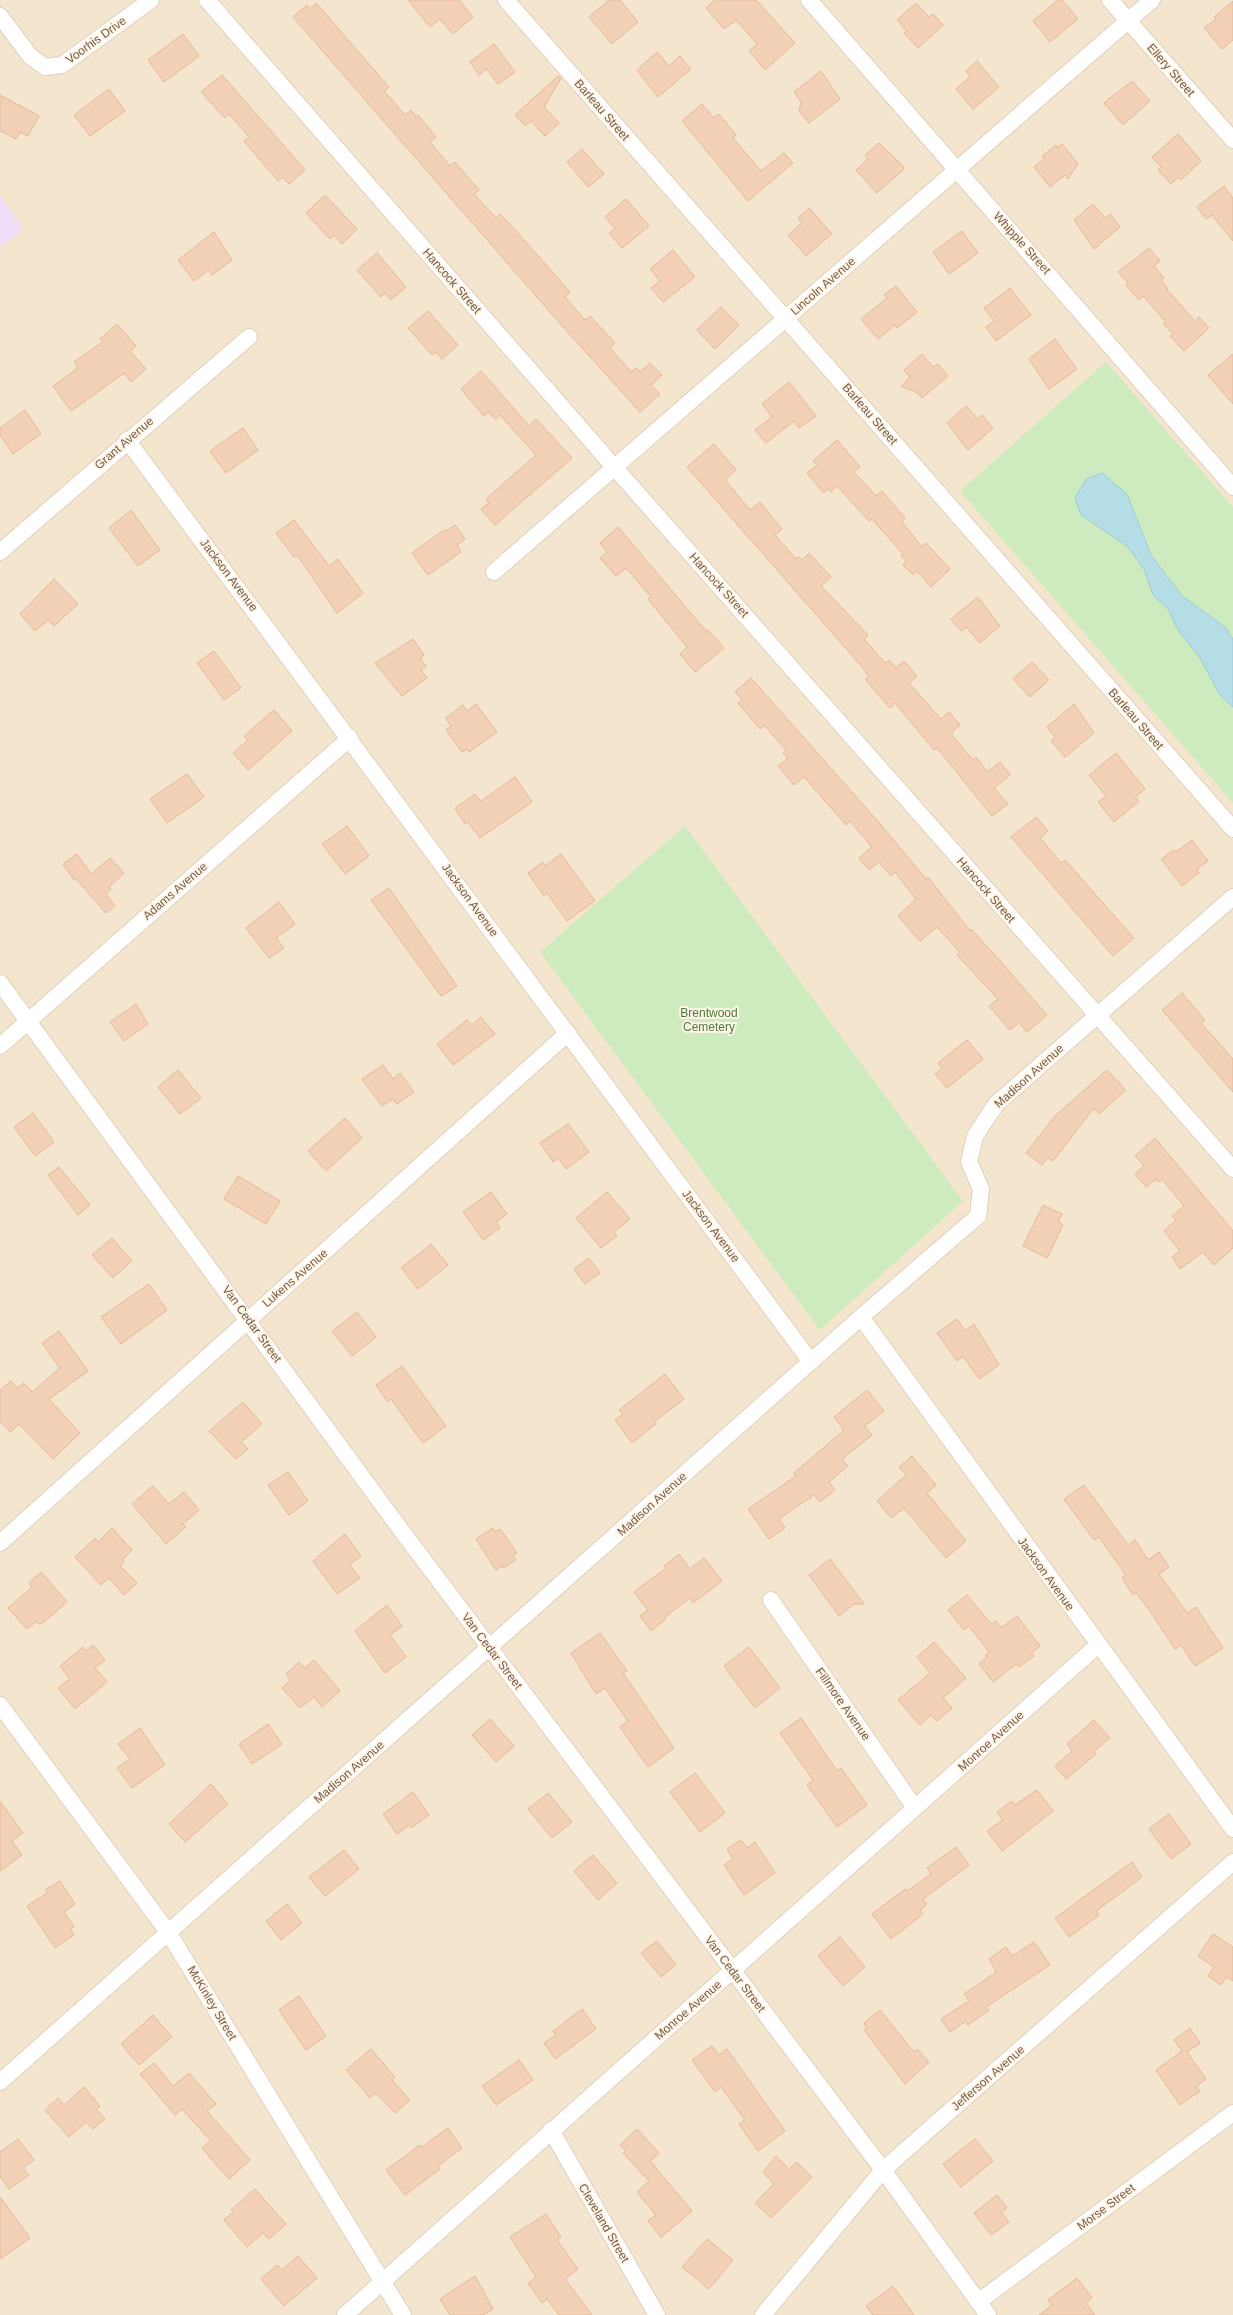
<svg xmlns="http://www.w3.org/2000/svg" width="1233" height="2315" font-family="Helvetica,sans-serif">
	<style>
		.residential { fill: #f4e5ce }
		.education { fill: #f0ddf8 }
		.green { fill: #ceeabf }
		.water { fill: #b5dde6; stroke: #9bccd8 }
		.building { fill: #f2d1b7; stroke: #e5b897 }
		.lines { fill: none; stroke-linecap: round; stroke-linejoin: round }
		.minor-casing { stroke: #e1cfbc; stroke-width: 18 }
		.minor { stroke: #fff; stroke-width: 16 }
		.labels { text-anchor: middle; stroke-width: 4; stroke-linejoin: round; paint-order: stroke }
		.street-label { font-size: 12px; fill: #745947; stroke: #fff6e7 }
		.park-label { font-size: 12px; fill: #4e7a3f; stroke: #fff6e7 }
	</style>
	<rect width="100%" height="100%" fill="#fdf3e0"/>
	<rect class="residential" x="0" y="0" width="1233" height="2315"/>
	<polygon class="education" points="0,196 23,228 0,248"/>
	<g class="green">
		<polygon points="1106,362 1233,507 1233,803 960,491"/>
		<polygon points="685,826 963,1201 820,1330 540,952"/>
	</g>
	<polygon class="water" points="1102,473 1127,494 1151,555 1182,596 1225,627 1233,639 1233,707 1220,695 1200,658 1178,630 1168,609 1153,595 1144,569 1127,546 1081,515 1075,498 1086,479"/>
	<g class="building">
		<polygon points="408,0 459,0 473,17 453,34 440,19 430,27"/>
		<polygon points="609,0 620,0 638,22 612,44 589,17"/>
		<polygon points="715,0 756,0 795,43 765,70 749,51 757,44 736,20 724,29 706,8"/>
		<polygon points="1058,0 1062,0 1078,19 1050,42 1033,21"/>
		<polygon points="1233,1 1233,40 1222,49 1204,28 1216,19 1214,17"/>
		<polygon points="316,3 389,87 384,91 405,115 411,110 416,117 418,115 436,137 430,142 450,166 455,162 479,190 474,194 496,218 500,214 510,224 570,292 565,297 585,320 590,316 615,343 610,348 631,372 636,368 640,372 650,363 662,375 651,385 660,394 640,412 563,327 293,17 307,5 310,9"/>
		<polygon points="916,3 929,17 933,14 943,25 918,48 904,33 907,31 897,20"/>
		<polygon points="183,34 199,56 164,82 148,60"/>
		<polygon points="494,44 515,72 498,84 487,69 479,75 470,62"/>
		<polygon points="657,52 669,66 680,56 691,69 658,97 637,70"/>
		<polygon points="977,61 999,87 973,109 956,89 970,77 966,71"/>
		<polygon points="821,71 840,99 809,123 799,111 801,102 794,92"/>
		<polygon points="222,75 305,170 289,184 283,177 278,181 244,141 249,137 229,114 225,118 201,92"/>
		<polygon points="558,76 561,78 544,107 559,123 545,136 531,121 525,126 515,115"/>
		<polygon points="1132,81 1150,101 1123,125 1104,103"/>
		<polygon points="109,89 125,111 90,136 74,115"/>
		<polygon points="0,95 39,116 28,136 20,132 16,139 0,131"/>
		<polygon points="702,104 714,118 719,114 736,135 733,138 761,171 784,153 793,163 748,201 682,121"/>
		<polygon points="1178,134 1201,161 1181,180 1178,177 1171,184 1158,170 1161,167 1152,157"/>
		<polygon points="879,143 905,168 877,193 856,170 868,159 865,155"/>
		<polygon points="1062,144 1078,164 1068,179 1065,175 1050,187 1034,167 1045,158 1042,156 1056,145 1057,148"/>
		<polygon points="582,149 604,174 588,187 567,162"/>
		<polygon points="1224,186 1233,198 1233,241 1212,215 1206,219 1197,207"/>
		<polygon points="325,195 357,229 342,244 334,235 330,239 306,213"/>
		<polygon points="626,199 649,226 622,248 609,233 615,228 605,217"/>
		<polygon points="1093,204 1105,218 1110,214 1120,227 1094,249 1074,220"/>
		<polygon points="809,208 832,234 806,256 788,235 802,223 798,218"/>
		<polygon points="962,231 978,253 949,274 933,252"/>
		<polygon points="214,232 232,260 212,275 209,270 194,281 178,260"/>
		<polygon points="1149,248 1160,261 1154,266 1164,278 1161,280 1168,289 1167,290 1195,321 1199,317 1209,328 1184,351 1170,336 1173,334 1163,324 1166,322 1143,296 1139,300 1126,285 1128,283 1118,272"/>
		<polygon points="673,250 695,277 663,302 651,288 660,281 650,269"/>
		<polygon points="377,253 406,287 391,300 385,293 381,297 357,270"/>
		<polygon points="896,286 917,312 897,328 895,325 878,339 861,319 887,298 884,295"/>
		<polygon points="1010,288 1031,315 996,341 986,327 994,321 984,308"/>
		<polygon points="721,307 739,325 715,349 697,330"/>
		<polygon points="428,311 458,345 442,359 436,352 432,355 408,328"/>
		<polygon points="117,324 136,346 130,351 146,369 131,382 124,373 71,411 53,386 78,368 74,362 103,342 100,339"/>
		<polygon points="1055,339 1077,369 1049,389 1029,359"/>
		<polygon points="922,354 933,367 938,364 948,376 922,398 918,393 901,386 910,377 904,370"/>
		<polygon points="1233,354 1233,404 1208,375"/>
		<polygon points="481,371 529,426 536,419 572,458 495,525 481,509 489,503 486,499 536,455 500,415 495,419 489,412 484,416 461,389"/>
		<polygon points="789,382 816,416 799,428 794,421 766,443 755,430 772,417 762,404"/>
		<polygon points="966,406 978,419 982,415 993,428 968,450 947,423"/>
		<polygon points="25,410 41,434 13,454 0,435 0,428"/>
		<polygon points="243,428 258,450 226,473 210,451"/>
		<polygon points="837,440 860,467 854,472 876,496 882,491 905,518 902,522 922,547 926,543 950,569 931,587 917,571 913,575 903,565 906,561 901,556 903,554 872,519 869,521 837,486 831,492 828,489 824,493 807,473 817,465 813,461"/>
		<polygon points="714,444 736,470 725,480 750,510 760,502 782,529 775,535 796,559 799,557 802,560 809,553 831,577 821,586 868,635 864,639 885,663 889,660 896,668 904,661 917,676 909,683 941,719 949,712 960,725 952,732 952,735 973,760 976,757 988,772 1000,762 1010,775 994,788 1008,804 992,816 937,748 934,750 895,703 890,708 865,679 869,677 863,668 687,467"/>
		<polygon points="131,510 160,550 138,566 109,528"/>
		<polygon points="294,520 329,566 338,559 363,593 337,613 297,555 294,557 276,533"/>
		<polygon points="455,525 465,539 457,545 461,552 428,575 412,553 444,530 446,531"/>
		<polygon points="618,527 706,631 708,630 724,648 695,672 680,654 687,647 648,599 651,597 626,568 616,576 600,558 607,552 600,543"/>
		<polygon points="54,579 78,604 54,626 48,620 35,631 20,614"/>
		<polygon points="978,597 1000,626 980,643 966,627 961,631 951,619"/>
		<polygon points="413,639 424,655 420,658 426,666 421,670 427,678 402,696 375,663"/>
		<polygon points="214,651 241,688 224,700 197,663"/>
		<polygon points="1032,662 1049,680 1030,697 1013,679"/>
		<polygon points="751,678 882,826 926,879 928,877 970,931 971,929 1002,963 1047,1015 1027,1032 1019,1023 1010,1030 989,1006 998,999 957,955 960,952 937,927 920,941 898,916 916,899 895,872 891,876 879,862 869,870 859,858 872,847 850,821 846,825 804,777 794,785 778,766 788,758 783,753 786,750 764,725 760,729 738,703 742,699 735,692"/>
		<polygon points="476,704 497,732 469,752 467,749 462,752 446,730 451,726 446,718 463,705 467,711"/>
		<polygon points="1074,704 1094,733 1065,757 1051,741 1055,737 1047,727"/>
		<polygon points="274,710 292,731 248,770 233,753 248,740 244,736"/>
		<polygon points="1116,753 1145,789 1135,797 1139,801 1114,822 1098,802 1106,796 1089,775"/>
		<polygon points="187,774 204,797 167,823 150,799"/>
		<polygon points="515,777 532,802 480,838 468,822 465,824 455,808 475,794 481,801"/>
		<polygon points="1036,817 1048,831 1040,838 1061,863 1065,860 1134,938 1113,956 1011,837"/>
		<polygon points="347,826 369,856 345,874 322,844"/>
		<polygon points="1192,840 1208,861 1196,870 1199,873 1182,886 1161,859 1174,850 1176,852"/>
		<polygon points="77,854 91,874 110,858 124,873 109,887 111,889 106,894 115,906 106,913 76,879 74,880 63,864"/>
		<polygon points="561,854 595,901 567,921 547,893 544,896 528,873 543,862 545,866"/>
		<polygon points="389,888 457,986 441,996 371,900"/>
		<polygon points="279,902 295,924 276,938 284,948 269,958 246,928"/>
		<polygon points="1182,993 1205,1020 1201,1023 1233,1059 1233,1092 1162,1010"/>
		<polygon points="136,1004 148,1024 124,1041 110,1022"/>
		<polygon points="481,1017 495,1034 453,1065 437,1044 467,1020 472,1025"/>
		<polygon points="967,1040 983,1059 947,1088 935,1074 942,1068 938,1063"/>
		<polygon points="383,1065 393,1079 400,1073 414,1092 397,1104 393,1099 382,1106 362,1079"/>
		<polygon points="178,1070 201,1098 180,1114 158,1087"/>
		<polygon points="1107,1070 1126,1090 1099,1114 1094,1108 1053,1161 1048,1157 1042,1165 1026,1153 1055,1116"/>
		<polygon points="33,1113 54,1142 35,1156 14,1127"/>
		<polygon points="345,1118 362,1138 326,1171 308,1151"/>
		<polygon points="568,1124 589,1152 566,1169 558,1158 553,1162 540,1143"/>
		<polygon points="1155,1138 1233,1231 1233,1248 1214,1265 1203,1252 1180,1269 1172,1257 1180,1251 1164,1231 1176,1220 1172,1216 1184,1206 1162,1179 1158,1182 1156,1179 1146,1187 1135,1174 1144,1166 1135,1156"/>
		<polygon points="59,1167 90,1205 78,1215 48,1175"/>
		<polygon points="238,1176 280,1201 266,1224 224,1199"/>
		<polygon points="491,1192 507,1214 496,1222 500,1228 483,1240 463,1212"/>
		<polygon points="607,1192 630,1219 614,1232 617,1236 601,1248 576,1218"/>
		<polygon points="1043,1205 1062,1214 1058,1222 1063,1225 1047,1258 1023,1246"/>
		<polygon points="112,1238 132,1261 113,1278 92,1255"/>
		<polygon points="431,1244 448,1265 418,1289 401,1268"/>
		<polygon points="589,1258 600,1273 585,1284 574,1269"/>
		<polygon points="149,1284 167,1310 121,1344 101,1317"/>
		<polygon points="357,1312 376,1337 352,1356 332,1331"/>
		<polygon points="957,1319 965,1331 974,1324 999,1365 979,1379 963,1356 957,1361 937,1333"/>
		<polygon points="59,1331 88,1371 49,1399 80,1433 53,1459 19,1424 10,1432 0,1421 0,1390 11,1381 17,1388 24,1383 32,1392 60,1368 42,1343"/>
		<polygon points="402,1366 446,1426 423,1443 391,1399 388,1402 376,1385"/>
		<polygon points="665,1374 684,1399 654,1422 656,1424 632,1443 615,1420 623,1414 619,1410"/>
		<polygon points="867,1390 884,1411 865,1426 872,1435 842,1459 848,1466 829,1482 835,1490 820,1502 814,1495 779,1519 785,1528 769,1539 748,1509 796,1476 794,1473 844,1430 834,1417"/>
		<polygon points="243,1402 262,1424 241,1442 248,1449 236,1459 209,1431"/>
		<polygon points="912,1456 936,1485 927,1493 966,1541 946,1558 904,1508 891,1518 877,1501 906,1475 899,1467"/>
		<polygon points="288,1472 308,1501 289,1515 268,1485"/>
		<polygon points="1084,1485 1128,1545 1135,1540 1148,1560 1159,1552 1169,1567 1159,1574 1187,1613 1196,1607 1223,1648 1195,1666 1181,1645 1175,1649 1148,1608 1136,1593 1133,1595 1122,1578 1126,1575 1099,1537 1094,1540 1064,1499"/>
		<polygon points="153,1486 169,1504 184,1492 199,1510 183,1524 186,1527 166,1544 132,1504"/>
		<polygon points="112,1528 132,1550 122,1560 124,1562 120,1566 137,1583 124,1595 109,1578 101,1585 75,1557 95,1538 98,1542"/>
		<polygon points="493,1528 495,1532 500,1529 517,1553 513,1556 516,1560 503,1568 502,1566 496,1570 476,1539"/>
		<polygon points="345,1534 361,1556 350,1565 360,1578 337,1594 313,1561"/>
		<polygon points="679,1554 690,1569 704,1558 722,1581 693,1603 690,1598 665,1617 666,1619 651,1631 640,1616 648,1610 634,1592 666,1568 664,1566"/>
		<polygon points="830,1559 864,1604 854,1604 839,1616 809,1575"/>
		<polygon points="41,1572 67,1602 44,1622 39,1624 37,1621 27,1629 8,1608 32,1587 29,1583"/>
		<polygon points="967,1595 991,1624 996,1621 1001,1628 1017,1616 1040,1646 1031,1653 1034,1656 1019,1667 1016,1664 993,1682 979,1664 987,1657 985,1655 989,1652 969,1626 964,1630 948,1610"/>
		<polygon points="387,1605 402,1626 390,1635 406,1657 385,1673 355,1631"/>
		<polygon points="600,1633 627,1671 623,1673 674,1748 648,1767 620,1727 628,1721 605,1688 596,1694 571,1653"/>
		<polygon points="934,1642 966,1678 943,1698 952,1708 937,1721 931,1715 920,1725 898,1700 930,1673 917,1657"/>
		<polygon points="93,1645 105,1660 95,1668 107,1682 75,1709 58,1688 70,1679 60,1666 83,1647 86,1651"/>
		<polygon points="749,1647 780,1688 755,1708 724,1666"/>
		<polygon points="314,1660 340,1691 322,1707 314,1697 300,1708 282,1688 291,1680 286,1674 299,1662 305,1668"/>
		<polygon points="801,1718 837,1771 841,1768 867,1805 837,1827 807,1785 813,1780 780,1733"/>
		<polygon points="490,1719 514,1746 496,1762 472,1735"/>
		<polygon points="1094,1720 1110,1738 1093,1752 1096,1754 1066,1779 1055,1766 1072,1751 1067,1744"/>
		<polygon points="268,1724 282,1744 252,1764 239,1744"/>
		<polygon points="140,1728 165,1765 132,1788 117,1768 130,1759 118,1744"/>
		<polygon points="695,1773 725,1813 700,1832 670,1792"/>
		<polygon points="211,1784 228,1804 185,1842 169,1824"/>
		<polygon points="1037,1790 1053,1811 1002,1851 987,1831 1003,1820 997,1812 1012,1801 1015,1805"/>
		<polygon points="413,1792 429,1815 411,1828 409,1825 397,1834 383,1814"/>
		<polygon points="548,1793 572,1822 552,1838 528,1809"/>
		<polygon points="0,1801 23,1833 12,1841 22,1855 0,1871"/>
		<polygon points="1169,1814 1191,1844 1171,1859 1149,1829"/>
		<polygon points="741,1840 747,1848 755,1842 775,1873 744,1895 724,1865 733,1859 727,1849"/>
		<polygon points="956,1847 969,1865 923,1899 927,1904 920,1910 923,1914 891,1939 872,1914 905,1889 907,1891 931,1874 927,1868"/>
		<polygon points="344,1850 359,1869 325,1896 309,1877"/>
		<polygon points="593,1855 617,1883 598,1900 574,1871"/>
		<polygon points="1132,1862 1142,1877 1096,1911 1099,1915 1069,1937 1055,1918"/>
		<polygon points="60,1881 75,1904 64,1912 74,1927 70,1929 74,1935 55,1948 27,1906 47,1893 45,1890"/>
		<polygon points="287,1904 302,1923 281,1940 266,1921"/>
		<polygon points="1213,1934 1233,1947 1233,1981 1226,1977 1221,1985 1208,1976 1214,1967 1198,1956"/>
		<polygon points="840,1937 865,1967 843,1986 818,1956"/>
		<polygon points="657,1941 676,1965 661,1977 641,1953"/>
		<polygon points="1034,1942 1050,1965 986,2007 989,2010 968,2025 966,2021 950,2032 941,2019 969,2001 964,1994 995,1973 996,1971 989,1959 1006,1947 1012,1956"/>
		<polygon points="299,1996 326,2036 306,2050 279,2010"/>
		<polygon points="582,2009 596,2029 555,2059 544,2043 556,2035 553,2031"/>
		<polygon points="880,2010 914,2052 917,2049 929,2062 905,2084 864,2030 867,2028 864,2023"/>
		<polygon points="153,2015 172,2037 139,2065 121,2044"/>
		<polygon points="1190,2028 1200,2043 1187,2052 1206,2079 1196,2087 1200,2091 1180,2105 1156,2070 1182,2051 1174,2040"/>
		<polygon points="712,2046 719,2055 727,2049 785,2131 758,2151 739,2124 745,2120 721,2087 715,2092 692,2060"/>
		<polygon points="371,2049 395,2077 392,2080 410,2100 395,2113 376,2093 370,2098 346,2070"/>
		<polygon points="519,2060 533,2080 496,2105 482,2086"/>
		<polygon points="154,2063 173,2086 189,2073 216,2104 207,2111 250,2160 229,2179 202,2148 211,2141 182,2109 175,2115 140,2074"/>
		<polygon points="84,2087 100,2106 96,2109 105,2119 93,2129 86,2122 69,2137 45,2110 58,2098 64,2105"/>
		<polygon points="448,2128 462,2148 438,2166 440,2169 405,2195 386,2170 420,2145 422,2147"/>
		<polygon points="637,2129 659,2153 650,2161 692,2211 661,2237 648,2221 656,2215 637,2192 649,2181 623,2153 626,2151 620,2145"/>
		<polygon points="18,2139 34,2160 23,2168 29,2175 9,2189 0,2176 0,2152"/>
		<polygon points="975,2139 993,2161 961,2187 943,2164"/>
		<polygon points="776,2156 789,2169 797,2162 812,2177 771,2218 755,2203 774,2184 763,2172"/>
		<polygon points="255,2189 286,2224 269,2239 263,2233 247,2247 224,2220 233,2212 231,2210"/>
		<polygon points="997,2195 1007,2208 1001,2212 1009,2222 991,2235 974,2213"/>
		<polygon points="0,2197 30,2238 0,2259"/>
		<polygon points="546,2214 561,2237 557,2240 578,2269 565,2279 592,2315 559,2315 547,2299 542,2303 528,2283 536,2277 510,2237"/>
		<polygon points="707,2239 733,2260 709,2289 682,2267"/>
		<polygon points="298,2256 317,2278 284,2306 261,2279 277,2265 282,2270"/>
		<polygon points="475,2276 493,2309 483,2315 450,2315 440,2299"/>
		<polygon points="1077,2278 1092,2298 1086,2303 1095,2315 1039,2315 1052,2305 1048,2300"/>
		<polygon points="893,2286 914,2315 873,2315 866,2306"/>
	</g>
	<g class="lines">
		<defs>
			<g id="minor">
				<polyline points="207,0 615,468 1233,1169"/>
				<polyline points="506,0 1233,829"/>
				<polyline points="809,0 1233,487"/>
				<polyline points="1110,0 1233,140"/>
				<polyline points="0,16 30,56 45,67 62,65 151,0"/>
				<polyline points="127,440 811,1362"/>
				<polyline points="0,552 249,337"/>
				<polyline points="494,572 1152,0"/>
				<polyline points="0,983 401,1530 883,2170 988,2315"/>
				<polyline points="0,1046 350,738"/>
				<polyline points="861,1317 1233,1829"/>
				<polyline points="0,1543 568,1033"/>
				<polyline points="771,1600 915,1808"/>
				<polyline points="0,1705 168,1932 403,2315"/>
				<polyline points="0,2082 861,1317 978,1216 981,1189 969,1162 975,1136 996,1104 1233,897"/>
				<polyline points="551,2130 657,2315"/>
				<polyline points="978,2302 1233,2113"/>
				<polyline points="345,2315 1098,1645"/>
				<polyline points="763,2315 883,2170 1233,1862"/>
			</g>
		</defs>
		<use href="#minor" class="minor-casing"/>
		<use href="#minor" class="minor"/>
	</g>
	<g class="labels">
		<g class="street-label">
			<text transform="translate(96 40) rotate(-36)" y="4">Voorhis Drive</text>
			<text transform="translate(1171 70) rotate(49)" y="4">Ellery Street</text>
			<text transform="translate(602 110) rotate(49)" y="4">Barleau Street</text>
			<text transform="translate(1022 243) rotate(48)" y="4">Whipple Street</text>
			<text transform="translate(452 281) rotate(49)" y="4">Hancock Street</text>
			<text transform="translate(823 286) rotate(-41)" y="4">Lincoln Avenue</text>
			<text transform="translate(870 414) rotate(49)" y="4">Barleau Street</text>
			<text transform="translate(124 443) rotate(-41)" y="4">Grant Avenue</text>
			<text transform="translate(229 575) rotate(53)" y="4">Jackson Avenue</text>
			<text transform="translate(719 585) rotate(48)" y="4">Hancock Street</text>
			<text transform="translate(1136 719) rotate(49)" y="4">Barleau Street</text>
			<text transform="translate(986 890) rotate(49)" y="4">Hancock Street</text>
			<text transform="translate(175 891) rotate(-41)" y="4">Adams Avenue</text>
			<text transform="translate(470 900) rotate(54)" y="4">Jackson Avenue</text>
			<text transform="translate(1029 1076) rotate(-42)" y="4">Madison Avenue</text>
			<text transform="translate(711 1226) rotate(53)" y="4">Jackson Avenue</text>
			<text transform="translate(295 1278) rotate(-41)" y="4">Lukens Avenue</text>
			<text transform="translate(252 1324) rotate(54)" y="4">Van Cedar Street</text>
			<text transform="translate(652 1504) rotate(-42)" y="4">Madison Avenue</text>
			<text transform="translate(1046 1574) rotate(54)" y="4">Jackson Avenue</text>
			<text transform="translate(492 1651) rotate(53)" y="4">Van Cedar Street</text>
			<text transform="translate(843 1704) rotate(55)" y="4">Fillmore Avenue</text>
			<text transform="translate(991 1741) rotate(-42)" y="4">Monroe Avenue</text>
			<text transform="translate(349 1772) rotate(-41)" y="4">Madison Avenue</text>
			<text transform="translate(735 1974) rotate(53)" y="4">Van Cedar Street</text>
			<text transform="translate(212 2003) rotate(59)" y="4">McKinley Street</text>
			<text transform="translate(688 2010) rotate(-41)" y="4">Monroe Avenue</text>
			<text transform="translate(988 2078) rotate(-41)" y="4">Jefferson Avenue</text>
			<text transform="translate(1106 2207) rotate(-37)" y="4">Morse Street</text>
			<text transform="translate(604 2223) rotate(60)" y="4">Cleveland Street</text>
		</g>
		<g class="park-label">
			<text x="709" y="1017">Brentwood<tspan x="709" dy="14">Cemetery</tspan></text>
		</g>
	</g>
</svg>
